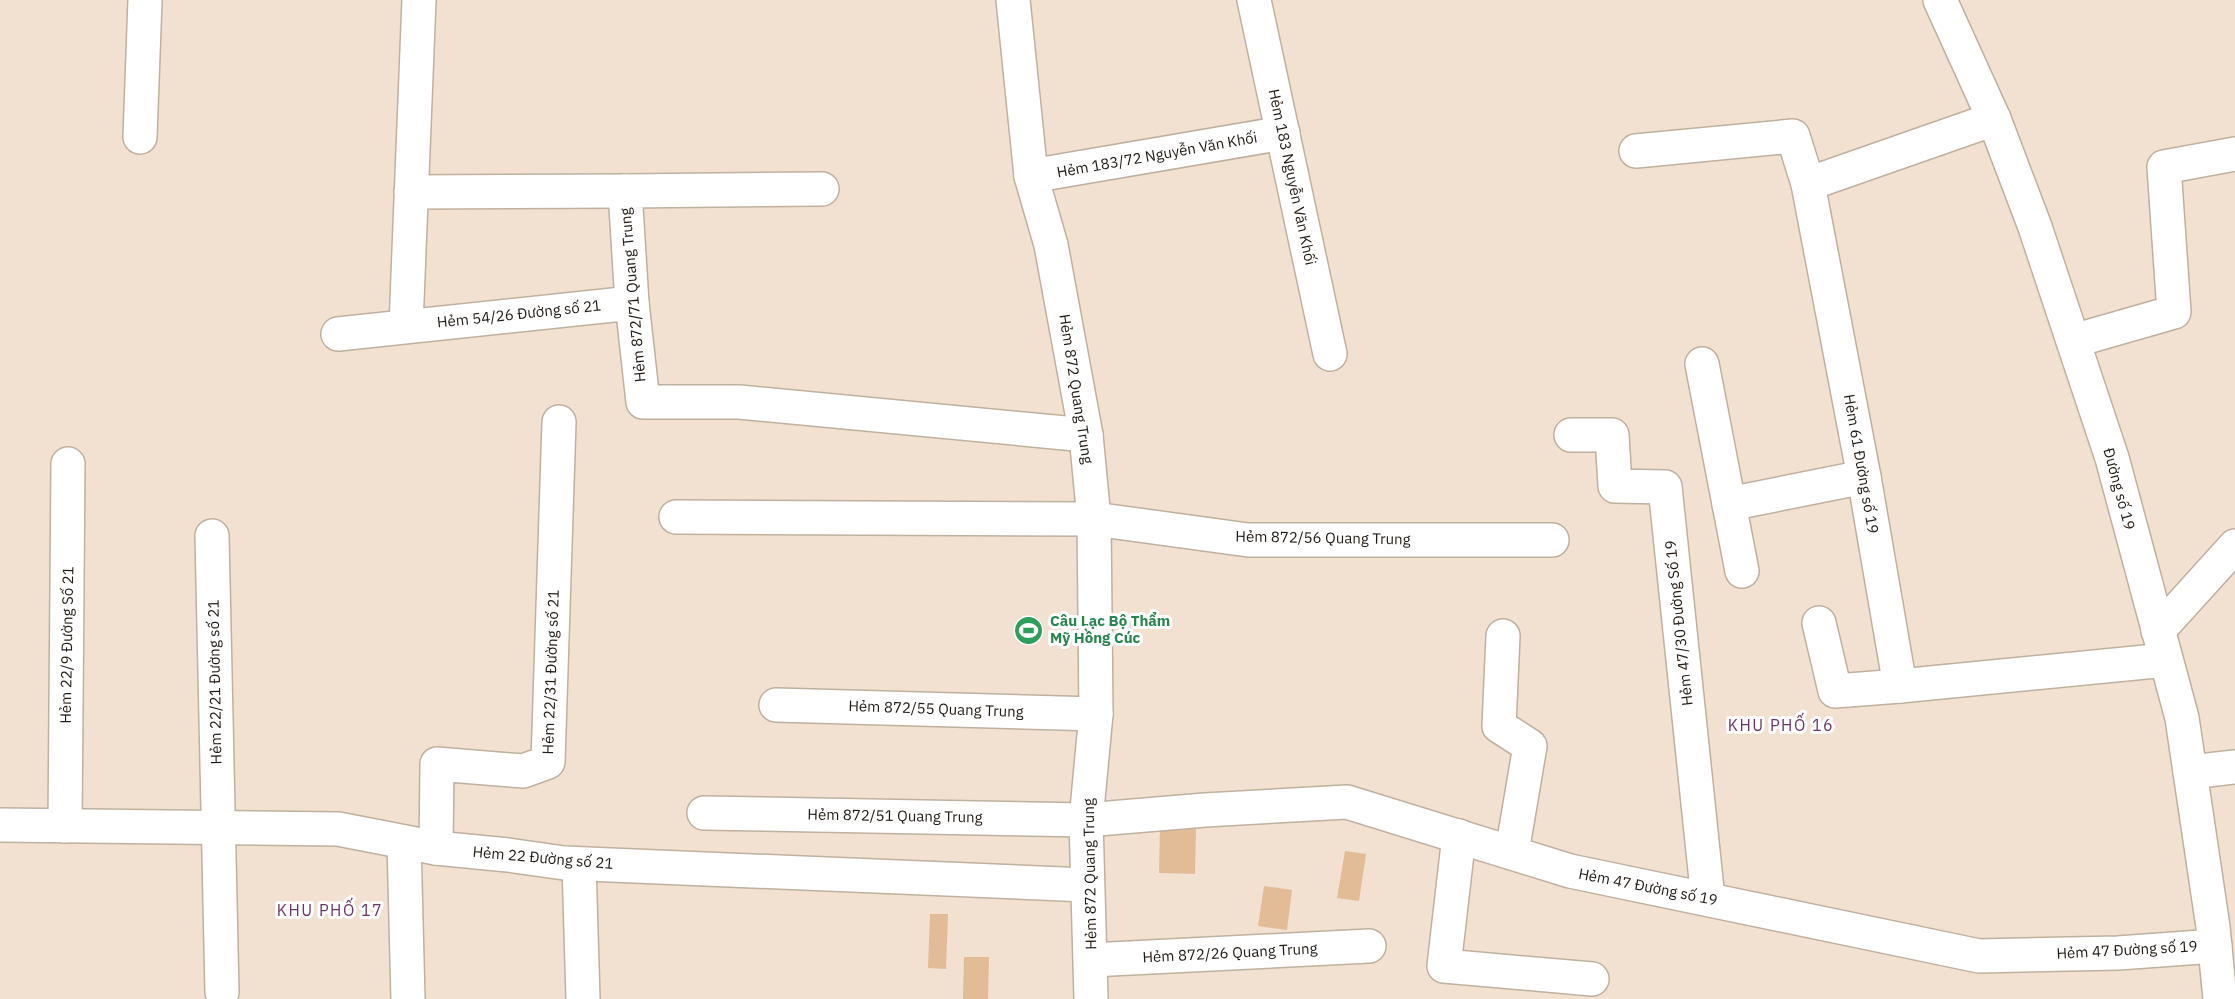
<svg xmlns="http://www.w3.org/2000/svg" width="2235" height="999" font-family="'IBM Plex Sans',sans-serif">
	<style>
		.building { fill: #e1bc97 }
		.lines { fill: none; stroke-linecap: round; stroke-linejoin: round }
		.minor-casing { stroke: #c0b0a0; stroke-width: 36 }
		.minor { stroke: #fff; stroke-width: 33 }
		.labels { text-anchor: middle; stroke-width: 6; stroke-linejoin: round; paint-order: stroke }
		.street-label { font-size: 15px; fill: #211b15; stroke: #fff }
		.leisure-label { font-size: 15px; font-weight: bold; fill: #27864d; stroke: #fff; text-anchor: start }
		.neighbourhood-label { font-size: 16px; letter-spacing: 1.5px; fill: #6c3767; stroke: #fff }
	</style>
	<rect width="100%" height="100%" fill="#f2e1d0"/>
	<g class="building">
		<polygon points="1160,828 1196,829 1195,874 1159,873"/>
		<polygon points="1345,851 1366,854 1359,901 1337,898"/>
		<polygon points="1264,886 1292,890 1287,930 1258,926"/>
		<polygon points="930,914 948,914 946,969 928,968"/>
		<polygon points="964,957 989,957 988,999 963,999"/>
	</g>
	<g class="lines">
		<defs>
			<g id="minor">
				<polyline points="1013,0 1031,176 1051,245 1086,435 1094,519 1096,714 1086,820 1091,999"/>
				<polyline points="1254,0 1330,354"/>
				<polyline points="1940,0 1994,119 2035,227 2112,458 2182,718 2213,927 2220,999"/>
				<polyline points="140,137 145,0"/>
				<polyline points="1636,151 1793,136 1808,184 1864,477 1900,686 2166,660"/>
				<polyline points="1031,176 1283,133"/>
				<polyline points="1808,184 1994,119"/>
				<polyline points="822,189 625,191 632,303 643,402 739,402 1086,435"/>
				<polyline points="411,192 625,191"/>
				<polyline points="406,326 419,0"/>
				<polyline points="338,334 632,303"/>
				<polyline points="2073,341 2174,312 2164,167 2235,154"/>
				<polyline points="1702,364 1742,571"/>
				<polyline points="1571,435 1612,435 1615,486 1665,487 1708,899"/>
				<polyline points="1729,504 1864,477"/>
				<polyline points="676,517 1094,519 1248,540 1552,540"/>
				<polyline points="212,536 222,992"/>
				<polyline points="1819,623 1835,691 1900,686"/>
				<polyline points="2158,631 2235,546"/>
				<polyline points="1503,636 1499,726 1530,746 1512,852"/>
				<polyline points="776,705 1096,714"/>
				<polyline points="2190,772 2235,767"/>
				<polyline points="704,813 1086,820 1205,810 1347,802 1570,871 1979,956 2118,953 2215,946"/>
				<polyline points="0,825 338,829 436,848 508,855 564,863 1087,885"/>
				<polyline points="65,826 68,464"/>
				<polyline points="1459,836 1444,966 1592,979"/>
				<polyline points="404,842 408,999"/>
				<polyline points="436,848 437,764 523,771 548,762 559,422"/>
				<polyline points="579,864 583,999"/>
				<polyline points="1091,960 1369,946"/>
			</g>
		</defs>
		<use href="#minor" class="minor-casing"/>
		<use href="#minor" class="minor"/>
	</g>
	<defs>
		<symbol id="stadium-disc" viewBox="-11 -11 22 22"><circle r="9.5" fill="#2e9e5b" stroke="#fff"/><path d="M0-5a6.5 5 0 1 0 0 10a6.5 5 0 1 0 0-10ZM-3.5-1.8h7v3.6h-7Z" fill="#fff"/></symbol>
	</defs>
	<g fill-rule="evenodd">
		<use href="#stadium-disc" x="1012" y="614" width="33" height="33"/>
	</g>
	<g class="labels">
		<g class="street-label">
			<text transform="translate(1157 155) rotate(-10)" y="5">Hẻm 183/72 Nguyễn Văn Khối</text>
			<text transform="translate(1292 177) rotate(78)" y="5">Hẻm 183 Nguyễn Văn Khối</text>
			<text transform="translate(633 295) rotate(-95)" y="5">Hẻm 872/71 Quang Trung</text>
			<text transform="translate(519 314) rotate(-6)" y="5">Hẻm 54/26 Đường số 21</text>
			<text transform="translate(1076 389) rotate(81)" y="5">Hẻm 872 Quang Trung</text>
			<text transform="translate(1861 464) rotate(80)" y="5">Hẻm 61 Đường số 19</text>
			<text transform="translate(2119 489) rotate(75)" y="5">Đường số 19</text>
			<text transform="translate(1323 538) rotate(1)" y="5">Hẻm 872/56 Quang Trung</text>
			<text transform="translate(1679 623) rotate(-96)" y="5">Hẻm 47/30 Đường Số 19</text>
			<text transform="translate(67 645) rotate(-89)" y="5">Hẻm 22/9 Đường Số 21</text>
			<text transform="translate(551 672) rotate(-88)" y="5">Hẻm 22/31 Đường số 21</text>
			<text transform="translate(215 682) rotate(-91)" y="5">Hẻm 22/21 Đường số 21</text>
			<text transform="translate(936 709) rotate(2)" y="5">Hẻm 872/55 Quang Trung</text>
			<text transform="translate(895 816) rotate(1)" y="5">Hẻm 872/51 Quang Trung</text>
			<text transform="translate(543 858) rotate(5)" y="5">Hẻm 22 Đường số 21</text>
			<text transform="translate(1090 874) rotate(-91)" y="5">Hẻm 872 Quang Trung</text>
			<text transform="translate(1648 887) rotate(11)" y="5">Hẻm 47 Đường số 19</text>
			<text transform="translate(2127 950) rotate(-3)" y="5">Hẻm 47 Đường số 19</text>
			<text transform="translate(1230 953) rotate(-3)" y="5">Hẻm 872/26 Quang Trung</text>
		</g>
		<g class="leisure-label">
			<text x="1050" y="626">Câu Lạc Bộ Thẩm<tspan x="1050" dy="17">Mỹ Hồng Cúc</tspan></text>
		</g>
		<g class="neighbourhood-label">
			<text x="1781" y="731">KHU PHỐ 16</text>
			<text x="330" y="916">KHU PHỐ 17</text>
		</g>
	</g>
</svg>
